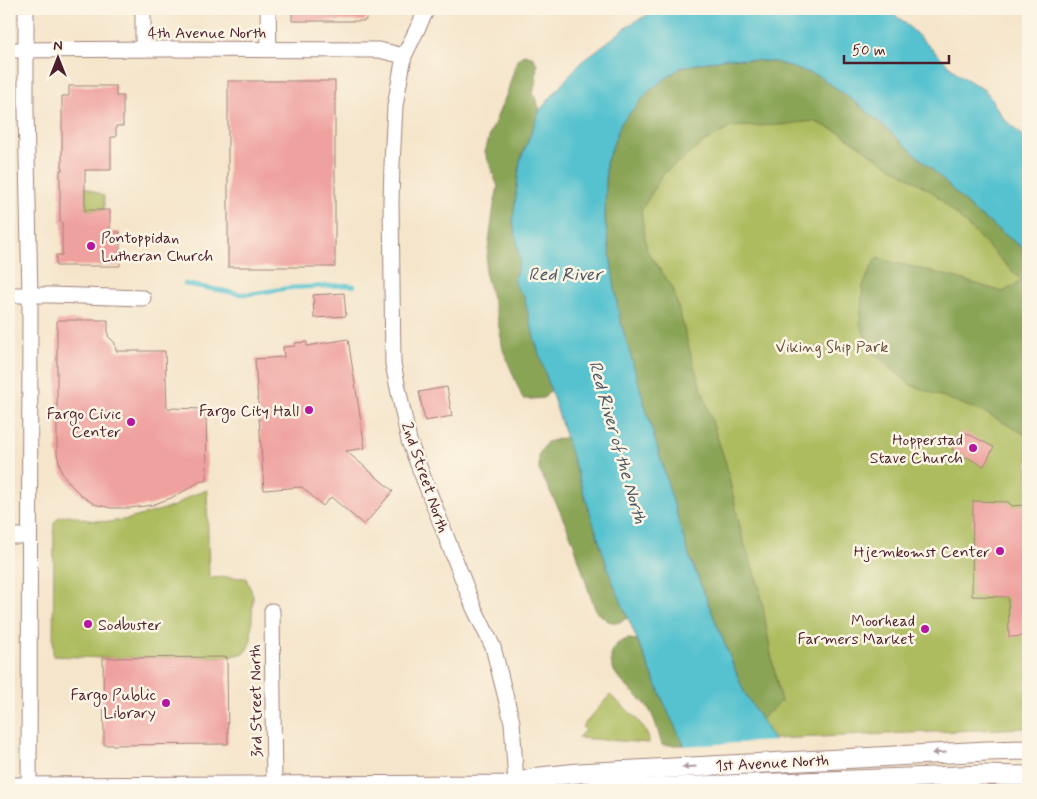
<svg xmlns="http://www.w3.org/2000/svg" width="1037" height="799" font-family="Mynerve,sans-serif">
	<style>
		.green { fill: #adbc5f; stroke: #7c6e45 }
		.forest { fill: #8aa456; stroke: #6a6240 }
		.water { fill: #56c2cf; stroke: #50707d }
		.pier { fill: #f5e5cb }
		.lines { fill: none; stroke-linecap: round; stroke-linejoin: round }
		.stream { stroke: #56c2cf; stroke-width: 4.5 }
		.building { fill: #efa19f }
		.minor-casing { stroke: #a0827b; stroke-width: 17 }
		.major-casing { stroke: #a0827b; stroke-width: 21 }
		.minor { stroke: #fff; stroke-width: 15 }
		.major { stroke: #fff; stroke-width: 19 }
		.oneway { fill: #ae9aa0 }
		.poi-dot { fill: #b5179e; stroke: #fcf5e5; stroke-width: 2 }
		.labels { text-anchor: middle; stroke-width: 5; stroke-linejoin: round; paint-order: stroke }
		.street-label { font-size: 16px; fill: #4a1f2b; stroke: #fcf5e5 }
		.poi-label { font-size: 16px; fill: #4a1f2b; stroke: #fcf5e5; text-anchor: end }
		.park-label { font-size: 16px; fill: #684e3b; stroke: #fcf5e5 }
		.water-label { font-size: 18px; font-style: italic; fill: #4e5864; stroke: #fcf5e5 }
	</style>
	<rect width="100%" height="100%" fill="#fcf5e5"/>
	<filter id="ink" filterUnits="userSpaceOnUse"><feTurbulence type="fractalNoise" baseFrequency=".02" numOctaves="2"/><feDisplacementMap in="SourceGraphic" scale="10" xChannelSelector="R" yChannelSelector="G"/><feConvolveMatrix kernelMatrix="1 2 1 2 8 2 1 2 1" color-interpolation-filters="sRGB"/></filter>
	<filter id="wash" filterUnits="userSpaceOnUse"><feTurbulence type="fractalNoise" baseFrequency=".0096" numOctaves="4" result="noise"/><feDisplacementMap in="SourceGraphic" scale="20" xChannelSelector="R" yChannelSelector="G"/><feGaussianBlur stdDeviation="1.12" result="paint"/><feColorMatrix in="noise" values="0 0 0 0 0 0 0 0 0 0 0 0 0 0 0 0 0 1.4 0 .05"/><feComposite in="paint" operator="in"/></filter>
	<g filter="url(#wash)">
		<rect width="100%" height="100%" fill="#f5e5cb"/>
		<g class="green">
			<polygon points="728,58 975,212 1028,252 1028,728 979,730 773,739 744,692 688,553 658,450 621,123"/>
			<polygon points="85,187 104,196 104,210 85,210"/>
			<polygon points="207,490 209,578 228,577 246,578 253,595 251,641 245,653 227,657 103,658 53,656 54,523 59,517 69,515 88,520 109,522 129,519 175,506 190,496"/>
			<path d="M610,695C623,707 648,724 649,743L578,738L585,730L582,727Z"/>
			<polygon points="1014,789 1020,790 871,790 882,790"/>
		</g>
		<g class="forest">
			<polygon points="524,54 532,56 537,64 536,81 533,93 540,110 520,161 513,221 520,260 514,279 517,288 524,297 535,341 551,389 544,398 532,399 523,399 503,350 497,316 485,272 494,205 498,187 485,152 491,131 507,93 517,60"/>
			<polygon points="728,58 775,62 819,76 862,107 930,167 975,212 1028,252 1028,436 986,413 911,385 870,350 860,323 863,286 876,258 957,278 1003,292 1022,281 975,233 934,193 877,158 841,133 813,121 780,125 731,127 703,143 663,174 641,211 647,251 673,288 693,363 726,464 743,540 760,589 771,655 781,702 761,719 744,692 688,553 619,316 605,220 606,163 621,123 650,90 682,67"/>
			<polygon points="566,437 611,578 628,618 617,623 608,621 596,611 590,595 573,541 558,507 539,470 539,454 547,442"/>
			<path d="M629,639L637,640L668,712L684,745H662C658,732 655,716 646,705C635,691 605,675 612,652C614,645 621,640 629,639Z"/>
		</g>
		<polygon class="water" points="658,9 886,9 903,21 958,74 986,91 1003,118 1028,141 1028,252 975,212 930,167 862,107 819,76 775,62 728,58 682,67 650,90 621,123 606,163 605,220 619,316 688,553 744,692 805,790 706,790 668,712 611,578 535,341 524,297 517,288 514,279 520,260 513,221 520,161 540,110 580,63 631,24"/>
		<polygon class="pier" points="777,741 807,789 704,790 682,746"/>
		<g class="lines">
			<polyline class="stream" points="185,284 241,294 250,294 289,288 346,285 354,286"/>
		</g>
		<g id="blocks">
			<g class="building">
				<polygon points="292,9 370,9 365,21 292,21"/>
				<rect x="228" y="81" width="107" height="186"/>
				<polygon points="69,86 116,86 116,96 123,96 123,126 116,126 116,137 111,137 111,170 85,170 85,210 110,210 110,232 120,232 120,266 56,266 56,255 62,255 62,222 60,222 60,170 62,170 62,96 69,96"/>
				<polygon points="344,293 346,316 314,318 313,295"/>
				<polygon points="57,320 108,320 108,336 115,343 116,351 165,351 167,408 206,409 207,481 200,481 188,489 171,498 152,505 130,508 111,508 94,504 82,496 71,485 62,473 57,454"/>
				<polygon points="348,339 365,448 346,451 393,491 364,525 331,497 323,506 302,487 264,490 255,359 284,357 283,347 295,346 295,343 307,342 307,346"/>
				<polygon points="447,387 452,416 425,421 419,392"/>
				<polygon points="962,431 994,447 984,466 952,450"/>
				<polygon points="973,501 1008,502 1012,506 1024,505 1028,507 1028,636 1009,637 1008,597 972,596"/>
				<polygon points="227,657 228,744 104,745 103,658"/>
			</g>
		</g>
	</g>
	<g filter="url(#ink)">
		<use href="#blocks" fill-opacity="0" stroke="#a0827b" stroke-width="1"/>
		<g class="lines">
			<defs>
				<g id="minor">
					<polyline points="26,9 26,110 30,296 29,790"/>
					<polyline points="143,9 143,49"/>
					<polyline points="268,9 269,49"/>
					<polyline points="9,50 168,49 379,50 404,56"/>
					<polyline points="9,295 51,295 143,298"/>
					<polyline points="9,536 29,536"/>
					<polyline points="272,611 274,790"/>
					<polyline points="9,785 516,783 512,722 493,647 474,608 409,441 393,364 391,202 392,165 395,106 404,56 427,9"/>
				</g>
				<g id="major">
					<polyline points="516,783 540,777 579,773 987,751 1028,750"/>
					<polyline points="517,783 541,790 547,790"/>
					<polyline points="595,790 983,775 1028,776"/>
				</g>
			</defs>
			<use href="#minor" class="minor-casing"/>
			<use href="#major" class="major-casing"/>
			<use href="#minor" class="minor"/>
			<use href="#major" class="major"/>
		</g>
		<defs><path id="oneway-solid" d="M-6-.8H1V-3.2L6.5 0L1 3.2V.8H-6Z" transform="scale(1.25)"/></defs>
		<g class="oneway">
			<use href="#oneway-solid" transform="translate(939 753) rotate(177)"/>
			<use href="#oneway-solid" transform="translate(689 767) rotate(177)"/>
		</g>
	</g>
	<g class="poi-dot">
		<circle cx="91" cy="246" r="5"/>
		<circle cx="309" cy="410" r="5"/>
		<circle cx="131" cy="422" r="5"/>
		<circle cx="973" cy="448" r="5"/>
		<circle cx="1000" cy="551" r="5"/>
		<circle cx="88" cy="624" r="5"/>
		<circle cx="925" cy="629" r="5"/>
		<circle cx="166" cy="703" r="5"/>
	</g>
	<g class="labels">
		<g class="street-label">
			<text x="207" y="38">4th Avenue North</text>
			<text transform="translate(426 477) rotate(71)" y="6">2nd Street North</text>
			<text transform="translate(255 701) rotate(-91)" y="6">3rd Street North</text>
			<text transform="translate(772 762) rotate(-3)" y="6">1st Avenue North</text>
		</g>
		<g class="poi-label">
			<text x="101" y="243" text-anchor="start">Pontoppidan<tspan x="101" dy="18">Lutheran Church</tspan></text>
			<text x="299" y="416">Fargo City Hall</text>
			<text x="121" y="419">Fargo Civic<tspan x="121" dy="18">Center</tspan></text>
			<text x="963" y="445">Hopperstad<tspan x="963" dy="18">Stave Church</tspan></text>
			<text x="990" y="557">Hjemkomst Center</text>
			<text x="915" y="626">Moorhead<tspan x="915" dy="18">Farmers Market</tspan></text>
			<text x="98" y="630" text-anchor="start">Sodbuster</text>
			<text x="156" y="700">Fargo Public<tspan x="156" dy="18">Library</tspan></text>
		</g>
		<g class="park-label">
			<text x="832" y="352">Viking Ship Park</text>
		</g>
		<g class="water-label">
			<text x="565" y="280">Red River</text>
			<text transform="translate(618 442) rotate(74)" y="6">Red River of the North</text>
		</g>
	</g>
	<rect width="1037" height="799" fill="none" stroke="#fcf5e5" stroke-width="30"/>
	<g transform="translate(58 58)" stroke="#fcf5e5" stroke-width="4" paint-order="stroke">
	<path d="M0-4L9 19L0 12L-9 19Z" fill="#4a1f2b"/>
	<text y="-8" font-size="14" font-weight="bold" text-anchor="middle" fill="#4a1f2b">N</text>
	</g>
	<path d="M844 55v8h105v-8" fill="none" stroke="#4a1f2b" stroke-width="2.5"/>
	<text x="852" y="55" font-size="15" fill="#4a1f2b" stroke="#fcf5e5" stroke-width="4" paint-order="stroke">50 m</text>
</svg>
